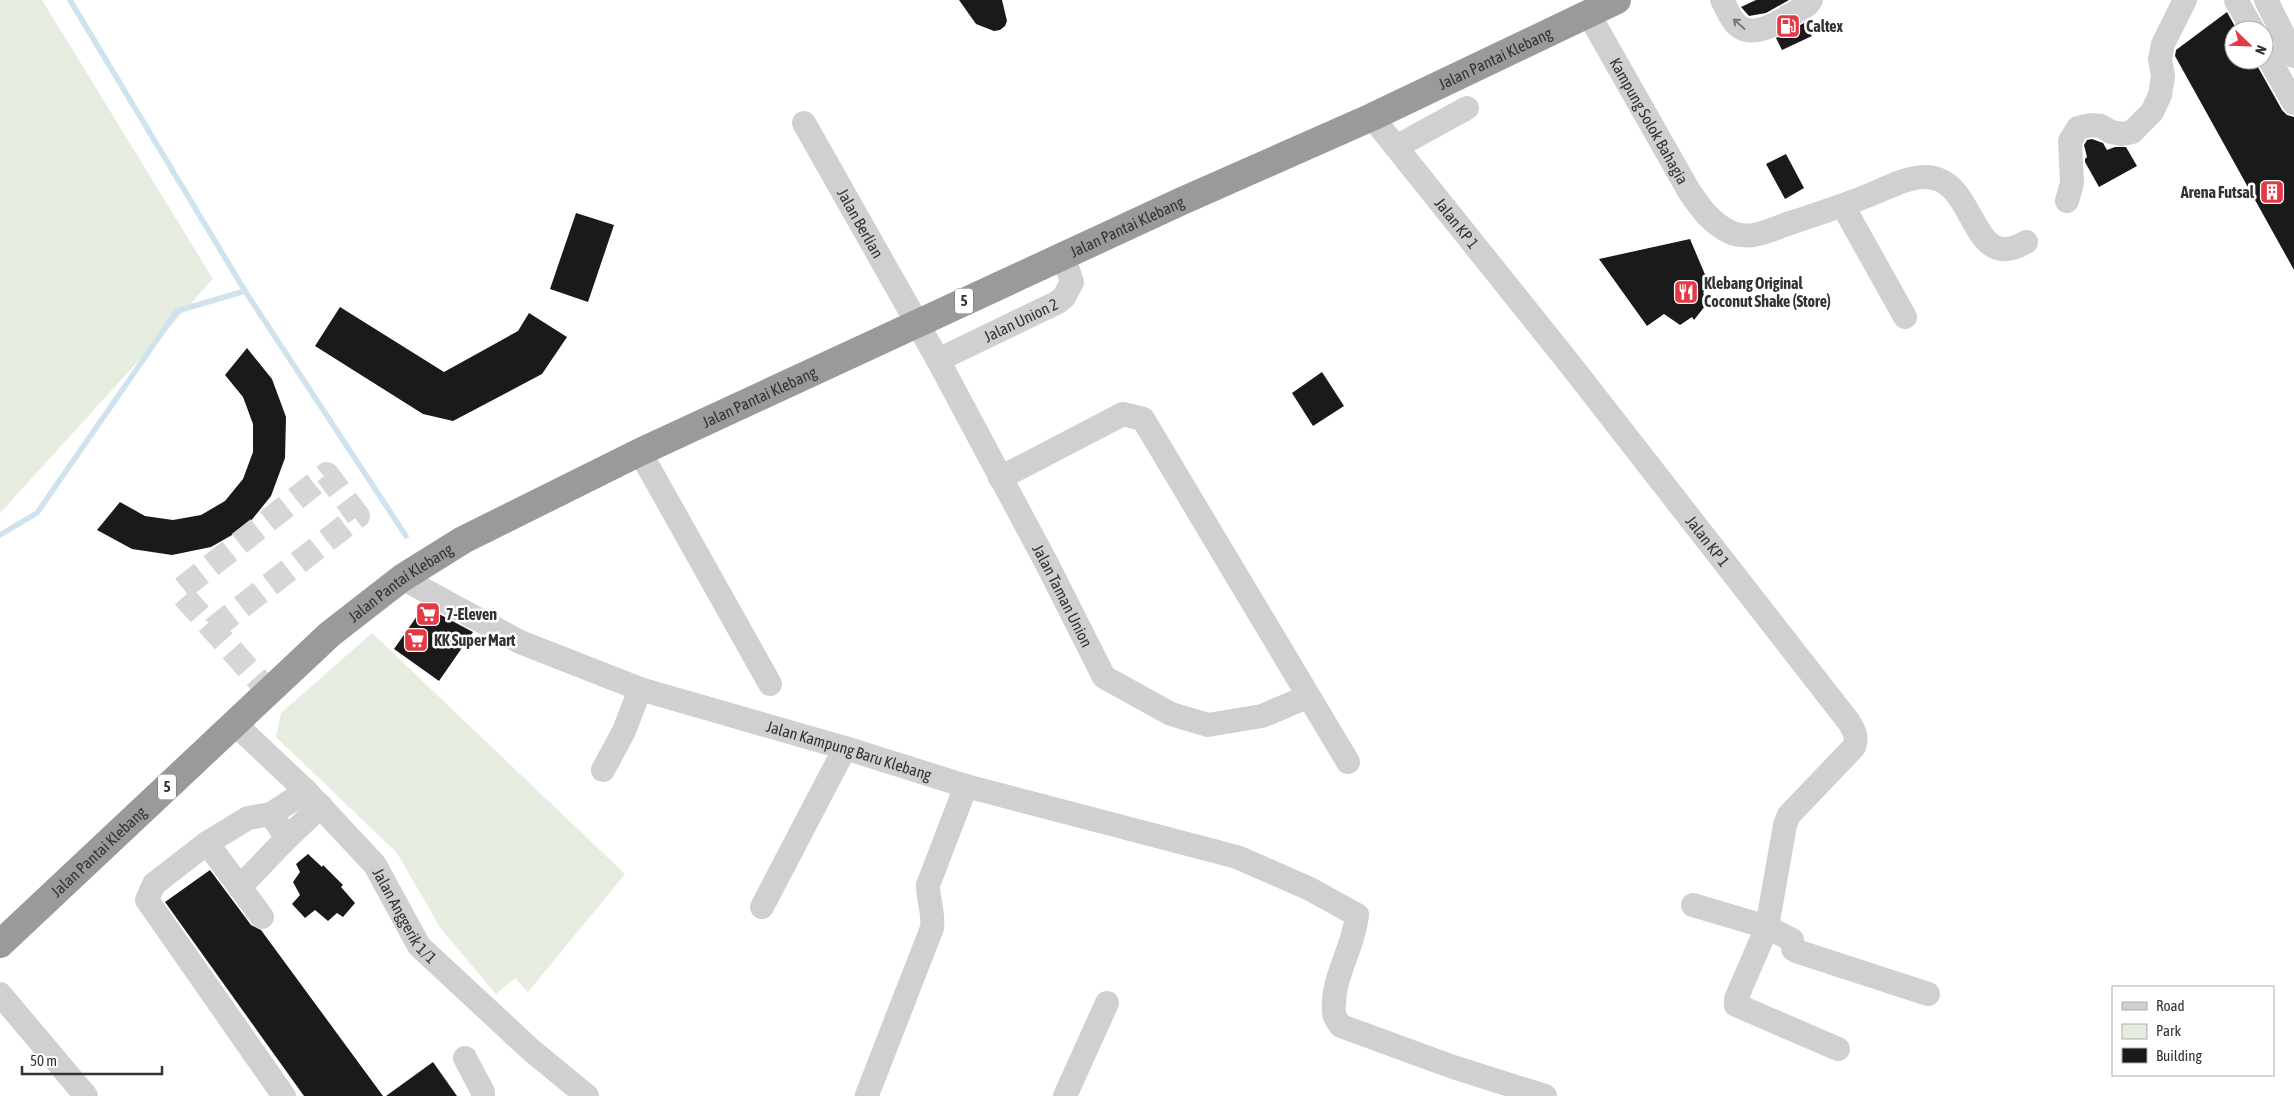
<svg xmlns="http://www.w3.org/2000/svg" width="2294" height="1096" font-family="'Asap Condensed',sans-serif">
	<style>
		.green { fill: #e6ecdf }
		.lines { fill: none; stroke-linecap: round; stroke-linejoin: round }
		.stream { stroke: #cfe2ee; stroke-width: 5.5 }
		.building { fill: #1a1a1a }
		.minor-tunnel { stroke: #d6d6d6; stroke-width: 24; stroke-dasharray: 24 12; stroke-linecap: butt }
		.minor { stroke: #d0d0d0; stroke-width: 24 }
		.highway { stroke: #9a9a9a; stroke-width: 28 }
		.oneway { stroke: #7a7a7a }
		.labels { text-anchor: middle; stroke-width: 5; stroke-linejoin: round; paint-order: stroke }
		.shield { fill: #fff; stroke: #707070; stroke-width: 1 }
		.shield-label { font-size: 15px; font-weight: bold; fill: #333 }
		.poi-label { font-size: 16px; font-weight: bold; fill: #333; stroke: #fff; text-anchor: start }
		.street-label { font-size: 16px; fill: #333; stroke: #fff }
	</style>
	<rect width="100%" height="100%" fill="#fff"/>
	<g class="green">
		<polygon points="0,0 42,0 213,279 0,513"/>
		<polygon points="372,633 625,874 528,992 515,978 496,994 441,929 397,853 276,737 281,713"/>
	</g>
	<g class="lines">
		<g class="stream">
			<polyline points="70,0 245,291 406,536"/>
			<polyline points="0,535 37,513 177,311 245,291"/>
		</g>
	</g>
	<g class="building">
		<polygon points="959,0 1002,0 1007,21 1005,26 1000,30 994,31 976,24"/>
		<polygon points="1756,0 1789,0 1766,13 1749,16 1741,7"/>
		<polygon points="2227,12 2237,30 2234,30 2234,60 2254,60 2282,110 2287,115 2294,117 2294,270 2175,56 2176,50"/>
		<polygon points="1804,23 1812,36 1782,50 1776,38"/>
		<polygon points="2092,139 2103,143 2107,150 2115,147 2126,147 2137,166 2099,187 2085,162 2085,159 2087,157 2084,145 2087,140"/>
		<polygon points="1786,154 1804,188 1785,199 1766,164"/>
		<polygon points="576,213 614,225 588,302 550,289"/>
		<polygon points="1690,239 1709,284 1703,293 1709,301 1694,320 1692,317 1680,325 1664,314 1647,326 1599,259"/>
		<polygon points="340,307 444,372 518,331 529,313 567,337 542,374 453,421 423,414 315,346"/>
		<polygon points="247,348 272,379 286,417 285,458 271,496 246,527 211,547 172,555 132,549 97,530 120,502 145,516 173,520 201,515 225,501 243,479 253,452 253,424 243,397 225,375"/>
		<polygon points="1322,372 1344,406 1313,426 1292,393"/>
		<polygon points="424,606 473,632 439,681 394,649"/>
		<polygon points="308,854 322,867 323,865 343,885 341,887 355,903 343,917 337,913 328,921 315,910 305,918 292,904 300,895 293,882 300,872 296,864"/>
		<polygon points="210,870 251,925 261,930 383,1096 304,1096 165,902"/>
		<polygon points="433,1062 457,1096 386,1096"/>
	</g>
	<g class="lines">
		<polyline class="minor-tunnel" points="213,629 358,516 327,474 179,591 268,691"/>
		<g class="minor">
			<path d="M1722,0C1727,8 1730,18 1736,24C1755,43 1789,15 1807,5L1811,0"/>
			<polyline points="2236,0 2253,30"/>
			<polyline points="2266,0 2294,56"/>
			<path id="s1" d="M1588,13L1689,191C1701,209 1712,224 1732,233C1737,235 1748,236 1754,235C1766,233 1778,227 1790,223C1818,214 1845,205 1872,194C1889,187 1907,177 1926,177C1978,178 1969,276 2026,242"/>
			<polyline points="2264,50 2294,103"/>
			<path id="s2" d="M1372,117L1569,363L1849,722C1854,731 1858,736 1854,747L1789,815L1785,825L1767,927L1693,905"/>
			<path id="s3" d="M804,123L938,360L1047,564L1104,677L1171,714L1208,725L1262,716L1307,697"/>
			<polyline points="1396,147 1467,108"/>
			<polyline points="2067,201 2072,183 2070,141 2078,128 2091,125 2101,126 2111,132 2122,134 2132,132 2152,112 2160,95 2163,76 2160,59 2163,44 2185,0"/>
			<polyline points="1843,206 1905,317"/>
			<path id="s4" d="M938,360L1058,302L1064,297L1072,282L1063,255"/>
			<polyline points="640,452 770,684"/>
			<polyline points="1000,478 1123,414 1143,419 1348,762"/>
			<path id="s5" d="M402,578L520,642L640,689L845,748L966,786L1237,857L1310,889L1357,915C1354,948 1331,978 1334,1013C1334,1017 1338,1022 1341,1026L1453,1067L1545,1096"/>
			<path id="s6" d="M234,723L306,791L375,865L419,946L531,1050L587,1096"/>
			<polyline points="603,770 624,731 640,689"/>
			<polyline points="271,814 306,791"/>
			<polyline points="207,843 262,917"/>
			<polyline points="240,887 287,838 321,806"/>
			<polyline points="762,907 845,748"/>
			<polyline points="0,994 86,1096"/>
			<polyline points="1838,1049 1736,1005 1736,999 1767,927 1792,940 1793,949 1796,951 1928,994"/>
			<polyline points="465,1058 483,1092 483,1096"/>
			<path d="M867,1095L932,928C934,913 928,900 928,885L966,786"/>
			<polyline points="284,1096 147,900 154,884 207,843 248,818 271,814 287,838"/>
			<polyline points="1065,1096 1107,1003"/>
		</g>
		<path class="highway" id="s7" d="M0,944L330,634L402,578L463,540L640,452L1182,201L1372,117L1617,0"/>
	</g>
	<defs><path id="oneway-shaft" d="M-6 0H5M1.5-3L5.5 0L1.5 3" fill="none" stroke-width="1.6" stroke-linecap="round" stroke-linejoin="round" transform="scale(1.25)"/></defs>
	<use class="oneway" href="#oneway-shaft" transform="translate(1739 24) rotate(-138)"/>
	<defs>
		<symbol id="fuel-square" viewBox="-11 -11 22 22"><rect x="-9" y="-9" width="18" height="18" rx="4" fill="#e63946" stroke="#fff"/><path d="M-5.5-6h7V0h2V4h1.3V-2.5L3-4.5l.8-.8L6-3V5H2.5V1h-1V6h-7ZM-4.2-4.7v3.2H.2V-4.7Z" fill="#fff"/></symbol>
		<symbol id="building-square" viewBox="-11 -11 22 22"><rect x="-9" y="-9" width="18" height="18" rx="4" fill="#e63946" stroke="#fff"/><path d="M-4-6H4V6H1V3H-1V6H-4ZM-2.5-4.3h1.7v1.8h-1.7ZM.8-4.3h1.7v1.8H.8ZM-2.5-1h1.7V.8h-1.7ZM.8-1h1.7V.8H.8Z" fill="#fff"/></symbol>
		<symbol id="restaurant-square" viewBox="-11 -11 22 22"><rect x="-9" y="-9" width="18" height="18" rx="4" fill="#e63946" stroke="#fff"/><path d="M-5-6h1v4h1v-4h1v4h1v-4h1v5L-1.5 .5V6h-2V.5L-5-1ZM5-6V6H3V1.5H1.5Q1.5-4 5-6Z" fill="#fff"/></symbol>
		<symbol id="supermarket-square" viewBox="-11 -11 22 22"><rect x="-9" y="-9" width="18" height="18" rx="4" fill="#e63946" stroke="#fff"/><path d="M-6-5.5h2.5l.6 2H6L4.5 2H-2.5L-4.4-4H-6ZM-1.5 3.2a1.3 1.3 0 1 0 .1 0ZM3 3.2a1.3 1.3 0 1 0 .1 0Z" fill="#fff"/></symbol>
	</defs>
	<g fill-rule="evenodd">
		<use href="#fuel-square" x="1774" y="12" width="28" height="28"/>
		<use href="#building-square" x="2258" y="178" width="28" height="28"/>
		<use href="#restaurant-square" x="1672" y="278" width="28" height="28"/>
		<use href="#supermarket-square" x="414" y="600" width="28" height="28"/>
		<use href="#supermarket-square" x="402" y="626" width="28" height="28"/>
	</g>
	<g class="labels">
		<g class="shield">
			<rect x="955" y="288.5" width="18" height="25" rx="4"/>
			<rect x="158" y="774.5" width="18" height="25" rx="4"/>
		</g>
		<g class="shield-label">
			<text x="964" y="306">5</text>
			<text x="167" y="792">5</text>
		</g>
		<g class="poi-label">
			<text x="1806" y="32">Caltex</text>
			<text x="2254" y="198" text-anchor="end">Arena Futsal</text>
			<text x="1704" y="289">Klebang Original<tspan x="1704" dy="18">Coconut Shake (Store)</tspan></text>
			<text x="446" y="620">7-Eleven</text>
			<text x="434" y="646">KK Super Mart</text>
		</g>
		<g class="street-label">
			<text dy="6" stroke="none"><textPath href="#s7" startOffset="1755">Jalan Pantai Klebang</textPath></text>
			<text dy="6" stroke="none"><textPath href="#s1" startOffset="124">Kampung Solok Bahagia</textPath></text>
			<text dy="6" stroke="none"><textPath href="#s3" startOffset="115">Jalan Berlian</textPath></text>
			<text dy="6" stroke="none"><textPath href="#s2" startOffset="136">Jalan KP 1</textPath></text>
			<text dy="6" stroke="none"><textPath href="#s7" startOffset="1350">Jalan Pantai Klebang</textPath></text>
			<text dy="6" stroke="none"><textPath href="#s4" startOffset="92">Jalan Union 2</textPath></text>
			<text dy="6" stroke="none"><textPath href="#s7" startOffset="945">Jalan Pantai Klebang</textPath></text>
			<text dy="6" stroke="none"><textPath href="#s2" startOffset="541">Jalan KP 1</textPath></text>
			<text dy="6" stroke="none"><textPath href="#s7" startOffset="540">Jalan Pantai Klebang</textPath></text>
			<text dy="6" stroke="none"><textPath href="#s3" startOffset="539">Jalan Taman Union</textPath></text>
			<text dy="6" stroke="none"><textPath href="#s5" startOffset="481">Jalan Kampung Baru Klebang</textPath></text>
			<text dy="6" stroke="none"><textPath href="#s7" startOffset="135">Jalan Pantai Klebang</textPath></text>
			<text dy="6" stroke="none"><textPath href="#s6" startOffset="259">Jalan Anggerik 1/1</textPath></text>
		</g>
	</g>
	<rect x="2112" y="986" width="162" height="90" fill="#ffffff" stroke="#adadad"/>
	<rect x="2122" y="1002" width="25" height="8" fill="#d0d0d0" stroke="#adadad"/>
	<text x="2156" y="1011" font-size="15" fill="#333333">Road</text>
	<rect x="2122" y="1024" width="25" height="15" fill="#e6ecdf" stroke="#adadad"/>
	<text x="2156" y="1036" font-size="15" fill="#333333">Park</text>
	<rect x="2122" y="1048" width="25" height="15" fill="#1a1a1a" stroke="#adadad"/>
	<text x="2156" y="1061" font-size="15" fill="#333333">Building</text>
	<g transform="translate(2249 45) rotate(113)"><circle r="24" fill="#ffffff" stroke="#adadad"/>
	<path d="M0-4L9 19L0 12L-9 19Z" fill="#e63946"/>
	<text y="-8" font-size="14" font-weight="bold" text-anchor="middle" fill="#333333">N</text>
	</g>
	<path d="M22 1066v8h140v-8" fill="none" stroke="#333333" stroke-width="2.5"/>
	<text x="30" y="1066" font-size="15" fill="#333333" stroke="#ffffff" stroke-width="4" paint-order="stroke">50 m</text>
</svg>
